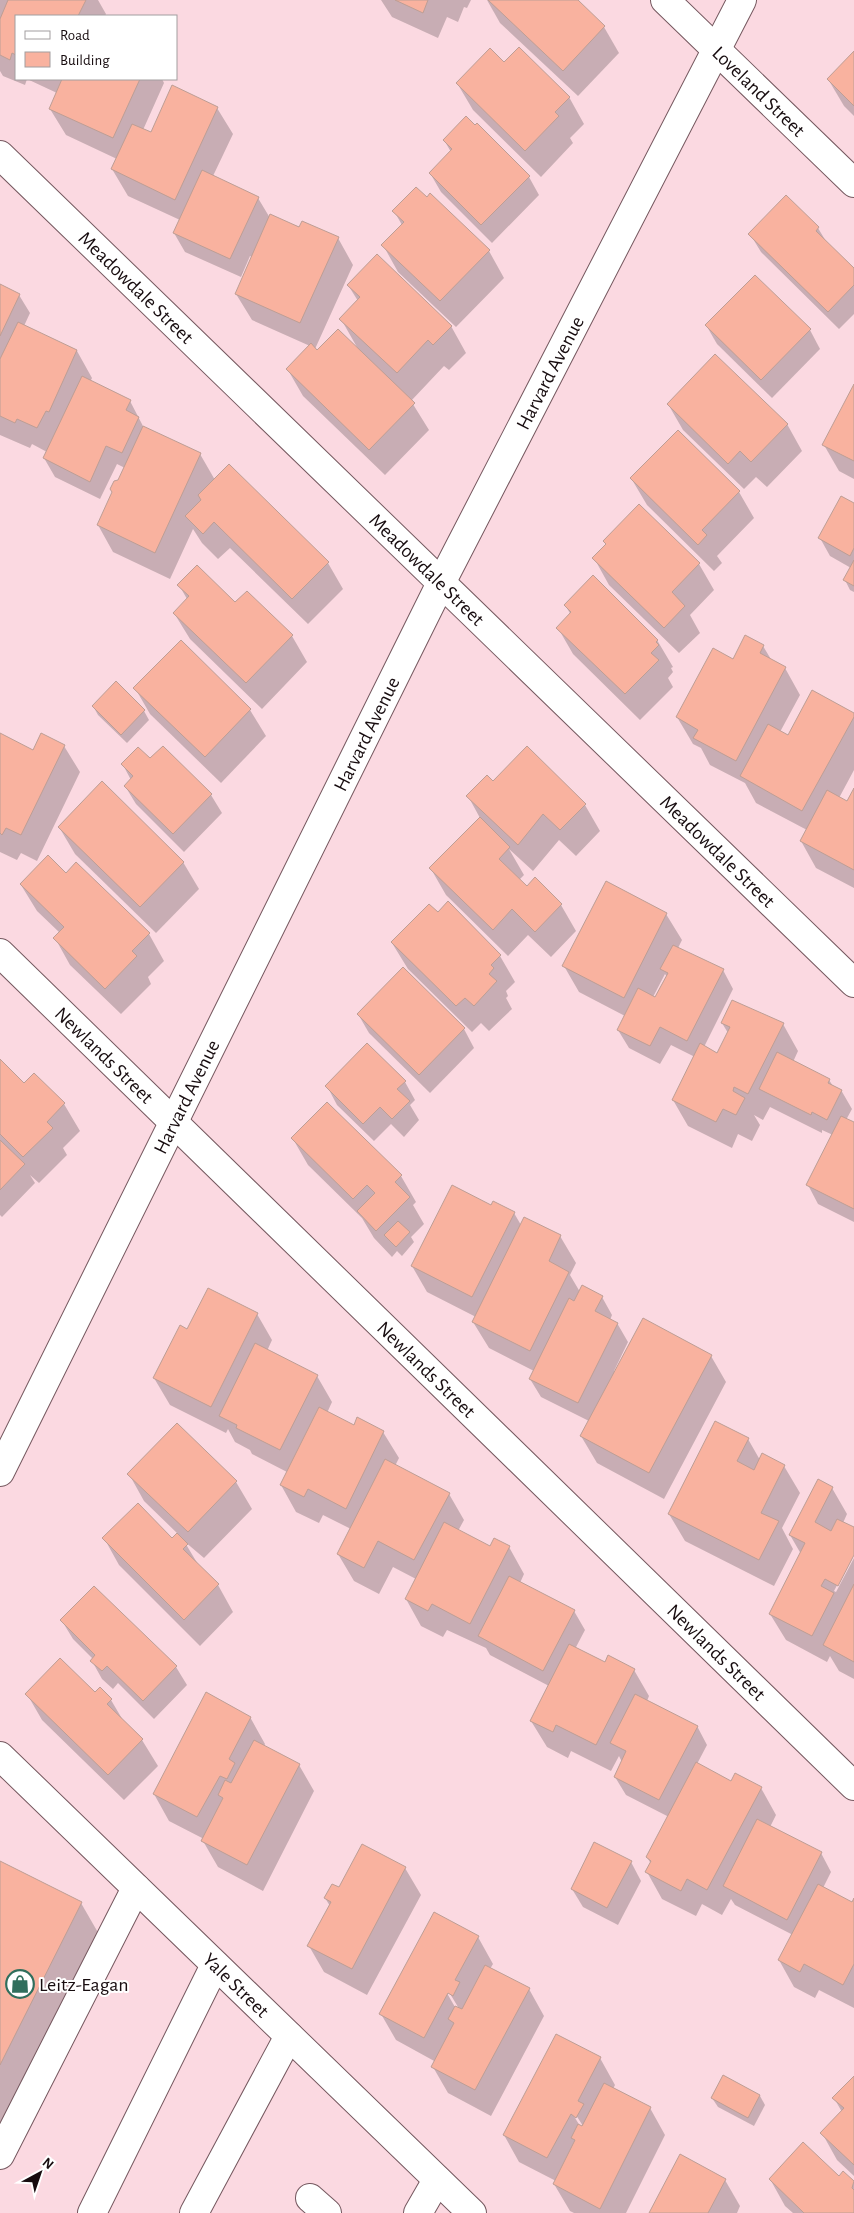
<svg xmlns="http://www.w3.org/2000/svg" width="854" height="2213" font-family="'Alegreya Sans',sans-serif">
	<style>
		.shadow { fill: #0003; fill-rule: evenodd }
		.building { fill: #f9b29f; stroke: #bd9e95 }
		.lines { fill: none; stroke-linecap: round; stroke-linejoin: round }
		.minor-casing { stroke: #75585f; stroke-width: 30 }
		.minor { stroke: #fff; stroke-width: 28 }
		.labels { text-anchor: middle; stroke-width: 4; stroke-linejoin: round; paint-order: stroke }
		.street-label { font-size: 20px; fill: #170c0f; stroke: #fff }
		.poi-label { font-size: 20px; fill: #170c0f; stroke: #fff; text-anchor: start }
	</style>
	<rect width="100%" height="100%" fill="#fbd9e1"/>
	<g class="shadow">
		<polygon points="0,0 98,0 106,14 105,16 16,16 16,79 162,79 164,83 143,130 151,134 217,108 233,134 213,176 258,198 270,218 338,238 353,265 315,349 317,351 358,349 341,319 358,301 348,285 451,326 466,353 449,370 444,366 411,401 429,430 385,475 303,396 288,370 310,346 252,320 236,294 252,257 250,256 241,277 185,252 174,233 180,220 128,196 112,169 117,159 66,135 50,109 57,93 27,79 25,85 3,76 0,71"/>
		<polygon points="381,0 471,0 467,8 464,7 458,22 447,17 438,38 392,17"/>
		<polygon points="487,0 576,0 604,27 619,53 578,96 500,23"/>
		<polygon points="854,53 854,116 844,106 828,79"/>
		<polygon points="504,64 569,97 584,124 570,138 573,143 541,177 473,110 457,83"/>
		<polygon points="444,140 529,177 539,195 492,243 441,192 430,173 451,152"/>
		<polygon points="394,211 489,251 504,278 456,327 398,272 383,245 402,225"/>
		<polygon points="818,228 827,243 854,269 854,314 839,329 761,252 750,234"/>
		<polygon points="0,286 19,295 30,313 24,326 77,351 92,378 90,382 130,401 144,428 200,454 215,480 328,563 343,589 308,624 230,548 218,559 202,543 193,529 170,579 113,552 98,525 125,468 117,464 100,499 55,477 44,458 47,452 32,444 30,448 0,435"/>
		<polygon points="706,325 810,330 820,349 772,398 717,344"/>
		<polygon points="854,387 854,479 839,471 824,445"/>
		<polygon points="668,404 787,424 802,451 767,487 756,477 744,489 683,430"/>
		<polygon points="631,478 739,492 754,518 717,556 722,563 714,571 647,505"/>
		<polygon points="854,504 854,592 850,590 845,580 851,568 830,556 820,538"/>
		<polygon points="604,541 699,564 714,590 690,615 700,633 679,653 609,585 594,558 607,545"/>
		<polygon points="179,585 235,604 292,636 307,662 262,709 190,639 174,613 187,599"/>
		<polygon points="565,605 657,640 673,667 671,668 673,672 668,678 673,687 640,720 573,654 558,628 571,615"/>
		<polygon points="181,641 250,710 266,736 221,783 150,714 135,688"/>
		<polygon points="763,646 772,661 785,668 800,695 780,732 789,736 854,715 854,770 839,798 848,803 854,791 854,888 816,868 801,841 807,830 756,803 745,783 710,765 701,748 693,744 677,717 733,660"/>
		<polygon points="93,706 144,711 149,720 127,743 98,715"/>
		<polygon points="0,735 34,751 64,746 80,772 37,861 21,853 17,860 0,852"/>
		<polygon points="163,747 211,795 222,813 184,852 136,804 125,786 131,780 123,765 150,760"/>
		<polygon points="493,783 585,805 600,831 576,856 559,840 533,871 509,849 524,875 519,880 527,888 561,905 576,931 551,957 528,935 508,956 446,895 431,869 480,818 468,796"/>
		<polygon points="59,827 183,862 199,889 156,933 75,854"/>
		<polygon points="66,874 149,934 164,961 148,977 151,984 121,1014 70,965 55,938 60,933 37,911 21,885"/>
		<polygon points="438,913 500,956 515,982 506,991 508,996 506,998 512,1009 489,1031 481,1023 472,1032 408,969 392,943"/>
		<path d="M666,914L682,940L678,948L723,970L733,989L704,1047L718,1054L728,1033L722,1023L783,1024L798,1051L793,1062L829,1080L833,1086L841,1090L852,1109L846,1120L854,1124V1222L818,1204L808,1185L833,1135L822,1130V1133L770,1107L763,1120L754,1115L760,1125L752,1141L738,1134L732,1148L688,1126L673,1100L695,1057L671,1045L660,1064L629,1048L618,1030L625,1016L579,992L564,966ZM665,974L667,977L656,999L653,997Z"/>
		<polygon points="358,1014 464,1029 474,1048 430,1093 369,1033"/>
		<polygon points="0,1061 24,1084 34,1074 64,1104 80,1131 63,1148 67,1155 39,1183 30,1175 35,1183 2,1217 0,1215"/>
		<polygon points="405,1082 415,1100 410,1105 419,1120 404,1137 391,1124 374,1141 337,1105 327,1086"/>
		<polygon points="293,1139 401,1176 416,1202 413,1205 424,1224 411,1237 414,1242 402,1256 397,1251 392,1257 374,1238 362,1218 308,1165"/>
		<polygon points="491,1207 514,1213 521,1225 524,1219 560,1236 576,1263 570,1275 580,1292 602,1297 612,1315 610,1320 617,1323 628,1342 614,1371 711,1356 726,1382 664,1499 597,1463 581,1436 589,1421 541,1397 530,1379 534,1371 489,1348 473,1322 476,1317 427,1292 412,1266"/>
		<polygon points="257,1314 272,1340 267,1351 317,1376 332,1402 327,1413 354,1426 383,1432 399,1458 395,1466 449,1494 464,1520 458,1531 491,1548 509,1547 524,1574 520,1583 574,1611 585,1630 575,1649 605,1664 634,1670 649,1696 647,1701 697,1726 707,1745 697,1764 731,1782 761,1788 776,1815 770,1827 821,1853 831,1872 823,1888 852,1903 854,1900 854,2008 819,1990 815,1998 794,1987 779,1960 793,1935 735,1905 731,1899 722,1915 702,1904 696,1916 662,1899 647,1872 651,1864 647,1857 669,1817 626,1795 615,1777 622,1762 619,1756 611,1771 571,1751 568,1758 547,1747 531,1721 549,1686 490,1655 486,1648 447,1630 443,1637 421,1626 406,1599 416,1579 393,1567 379,1594 354,1581 338,1554 351,1529 323,1515 319,1523 296,1512 281,1485 287,1472 252,1454 250,1450 235,1442 228,1429 226,1433 170,1405 154,1378 187,1331"/>
		<polygon points="177,1425 236,1482 252,1509 204,1558 184,1541 199,1566 218,1585 233,1612 200,1646 119,1565 104,1538 172,1540 178,1534 144,1501 129,1474"/>
		<polygon points="748,1439 760,1460 762,1455 784,1466 800,1493 782,1528 793,1549 774,1586 685,1541 669,1514"/>
		<polygon points="832,1488 847,1514 843,1523 854,1529 854,1553 834,1591 836,1592 854,1558 854,1679 839,1671 830,1656 827,1662 786,1640 770,1614 801,1554 790,1535"/>
		<polygon points="62,1621 176,1667 187,1685 154,1719 118,1683 113,1689 102,1679 92,1661 93,1659 73,1639"/>
		<polygon points="27,1694 95,1694 111,1700 124,1722 142,1740 158,1766 124,1800 42,1720"/>
		<polygon points="250,1717 265,1744 264,1747 299,1765 314,1791 263,1891 218,1867 203,1841 204,1839 169,1821 154,1794"/>
		<polygon points="631,1862 641,1881 618,1925 583,1907 572,1889"/>
		<polygon points="0,1863 81,1903 100,1936 0,2135"/>
		<polygon points="405,1868 421,1895 367,1995 324,1972 309,1946 330,1906 325,1898 339,1889"/>
		<path d="M478,1937L493,1964L490,1969L529,1989L544,2016L491,2116L448,2093L433,2067L436,2062L396,2040L381,2014ZM446,1987L458,2007H455L444,1988Z"/>
		<path d="M600,2058L615,2085L613,2089L650,2108L665,2135L626,2213H574L570,2211L554,2184L556,2181L519,2162L504,2135ZM574,2112L583,2126H580L572,2113Z"/>
		<polygon points="723,2077 760,2096 765,2105 754,2126 718,2107 712,2098"/>
		<polygon points="854,2078 854,2176 837,2160 822,2133 842,2112 834,2098"/>
		<polygon points="843,2173 854,2183 854,2213 793,2213 785,2206 770,2179 839,2177"/>
		<polygon points="725,2180 740,2206 737,2213 651,2213"/>
	</g>
	<g class="building">
		<polygon points="8,0 86,0 78,16 16,16 16,55 12,53 10,60 0,55 0,19"/>
		<polygon points="395,0 428,0 423,13"/>
		<polygon points="488,0 578,0 605,26 563,71"/>
		<polygon points="519,47 570,97 555,112 559,116 525,151 456,83 490,48 504,62"/>
		<polygon points="854,51 854,106 827,79"/>
		<polygon points="62,79 140,79 113,138 49,109"/>
		<polygon points="172,85 218,107 175,200 111,169 132,124 151,132"/>
		<polygon points="466,116 475,125 477,123 530,176 481,225 429,173 452,149 443,140"/>
		<polygon points="202,170 259,197 230,259 173,233"/>
		<polygon points="416,187 427,197 430,193 490,250 440,301 381,245 404,222 392,211"/>
		<polygon points="786,195 819,227 816,231 854,268 854,285 828,312 748,234"/>
		<polygon points="270,214 299,227 302,221 339,237 300,323 235,294"/>
		<polygon points="377,254 452,326 433,345 428,340 397,373 339,319 360,297 347,285"/>
		<polygon points="755,275 811,329 761,380 705,325"/>
		<polygon points="0,284 20,294 0,336"/>
		<polygon points="18,322 77,350 49,412 46,411 37,428 17,419 15,423 0,416 0,359"/>
		<polygon points="338,329 415,403 369,450 286,369 311,343 317,350"/>
		<polygon points="715,354 788,424 751,462 740,451 728,464 667,404"/>
		<polygon points="82,376 131,400 126,410 139,417 122,453 106,446 90,482 43,458"/>
		<polygon points="854,384 854,461 822,445"/>
		<polygon points="143,426 201,453 155,553 97,525 112,492 110,489 114,481 118,480"/>
		<polygon points="678,430 740,491 702,530 707,535 698,545 630,478"/>
		<polygon points="229,464 329,562 292,599 214,522 203,534 185,516 201,500 198,495"/>
		<polygon points="841,496 854,503 854,548 850,556 818,538"/>
		<polygon points="639,504 700,563 672,592 685,606 664,628 592,558 606,544 603,541"/>
		<polygon points="854,560 854,586 843,580"/>
		<polygon points="197,565 235,602 247,591 293,635 246,683 173,613 189,596 177,585"/>
		<polygon points="593,575 658,640 656,642 659,645 651,653 659,660 625,694 556,628 571,612 564,605"/>
		<polygon points="745,635 764,645 760,653 786,667 736,761 693,738 698,730 676,717 713,648 733,659"/>
		<polygon points="181,640 251,709 205,757 133,688"/>
		<polygon points="116,681 145,710 121,735 92,706"/>
		<polygon points="812,690 854,713 854,717 802,811 740,776 768,724 788,735"/>
		<polygon points="0,733 33,750 41,733 65,745 21,835 6,828 2,835 0,833"/>
		<polygon points="163,746 212,794 173,834 124,786 133,776 121,764 138,747 150,758"/>
		<polygon points="527,746 586,804 560,830 543,814 518,845 466,796 487,775 493,781"/>
		<polygon points="102,781 184,862 140,907 58,827"/>
		<polygon points="854,788 854,870 800,841 827,790 847,801"/>
		<polygon points="480,817 510,847 499,859 527,886 535,877 562,904 535,932 512,909 493,930 429,868"/>
		<polygon points="48,855 66,873 76,862 150,933 132,951 137,956 105,989 53,938 64,927 20,884"/>
		<polygon points="606,881 667,913 624,998 562,966"/>
		<polygon points="448,901 501,955 491,965 494,968 489,974 497,981 474,1006 465,998 456,1006 391,942 429,904 438,912"/>
		<polygon points="673,945 724,969 687,1041 660,1027 650,1046 617,1030 638,988 655,997 668,973 660,969"/>
		<polygon points="403,967 465,1028 419,1075 357,1014"/>
		<polygon points="732,1000 784,1023 748,1094 734,1087 733,1091 745,1098 736,1115 723,1109 716,1122 672,1100 700,1043 717,1053 730,1027 721,1023"/>
		<polygon points="367,1043 406,1081 397,1089 410,1101 392,1119 380,1107 363,1124 325,1086"/>
		<polygon points="777,1052 830,1079 828,1083 842,1090 827,1120 812,1112 811,1115 759,1089"/>
		<polygon points="0,1059 24,1083 34,1073 65,1103 47,1122 53,1128 23,1157 0,1134"/>
		<polygon points="327,1102 402,1175 395,1182 410,1197 376,1231 357,1211 375,1193 367,1185 353,1199 291,1138"/>
		<polygon points="841,1116 854,1122 854,1209 806,1185"/>
		<polygon points="0,1140 25,1164 0,1190"/>
		<polygon points="452,1185 491,1205 493,1201 515,1212 472,1297 411,1266"/>
		<polygon points="524,1217 561,1235 549,1261 569,1272 530,1351 472,1322"/>
		<polygon points="398,1221 410,1232 396,1247 384,1235"/>
		<polygon points="582,1285 603,1296 595,1311 618,1323 578,1403 529,1379 569,1298 574,1301"/>
		<polygon points="208,1288 258,1313 211,1407 153,1378 180,1325 187,1329"/>
		<polygon points="643,1318 712,1355 649,1473 580,1436"/>
		<polygon points="255,1343 318,1375 280,1450 236,1428 237,1425 219,1416"/>
		<polygon points="319,1407 354,1425 357,1417 384,1431 346,1509 308,1489 304,1497 280,1485"/>
		<polygon points="715,1421 749,1438 737,1461 754,1470 762,1453 785,1465 761,1513 779,1521 759,1560 668,1514"/>
		<polygon points="177,1423 237,1481 188,1532 127,1474"/>
		<polygon points="385,1459 450,1493 414,1560 378,1541 364,1568 337,1554"/>
		<polygon points="818,1479 833,1487 815,1522 831,1531 837,1519 854,1527 854,1555 838,1586 825,1579 821,1586 834,1593 812,1636 769,1614 805,1543 789,1535"/>
		<polygon points="138,1503 172,1538 177,1533 188,1544 183,1549 219,1584 184,1620 102,1538"/>
		<polygon points="444,1522 490,1546 494,1538 510,1546 470,1624 432,1604 428,1611 405,1599"/>
		<polygon points="509,1576 575,1610 543,1671 478,1636"/>
		<polygon points="854,1584 854,1662 823,1645"/>
		<polygon points="94,1586 177,1666 143,1701 107,1666 102,1671 90,1661 95,1655 60,1620"/>
		<polygon points="569,1644 605,1662 608,1655 635,1669 596,1745 556,1725 553,1732 530,1721"/>
		<polygon points="60,1658 95,1692 100,1687 112,1699 107,1704 143,1739 108,1775 25,1694"/>
		<polygon points="206,1692 251,1717 229,1759 235,1763 227,1779 220,1776 197,1817 153,1794"/>
		<polygon points="635,1694 698,1726 659,1800 614,1777 626,1751 610,1743"/>
		<polygon points="254,1740 300,1764 247,1865 201,1841 223,1798 218,1795 225,1780 231,1783"/>
		<polygon points="696,1762 731,1781 735,1773 762,1787 707,1890 687,1879 681,1891 645,1872 651,1861 646,1857"/>
		<polygon points="757,1819 822,1852 787,1920 723,1886"/>
		<polygon points="594,1842 632,1861 607,1908 571,1889"/>
		<polygon points="362,1844 406,1867 352,1969 307,1946 331,1902 324,1898 332,1884 339,1887"/>
		<polygon points="0,1861 82,1902 0,2065"/>
		<polygon points="818,1884 852,1902 854,1898 854,1964 843,1985 804,1964 800,1972 778,1960"/>
		<polygon points="434,1912 479,1936 455,1980 460,1982 453,1996 448,1993 424,2038 379,2014"/>
		<polygon points="485,1965 530,1988 475,2090 431,2067 454,2023 448,2019 455,2006 462,2009"/>
		<polygon points="556,2034 601,2057 578,2101 584,2104 576,2118 571,2114 547,2158 503,2135"/>
		<polygon points="723,2075 760,2095 748,2118 711,2098"/>
		<polygon points="854,2076 854,2165 820,2133 844,2108 832,2098"/>
		<polygon points="604,2083 651,2107 600,2209 553,2184 575,2140 571,2138 578,2124 582,2126"/>
		<polygon points="803,2142 839,2176 843,2171 854,2181 852,2188 854,2190 854,2213 804,2213 769,2179"/>
		<polygon points="680,2154 726,2179 708,2213 649,2213"/>
	</g>
	<g class="lines">
		<defs>
			<g id="minor">
				<path id="s1" d="M665,0L854,183"/>
				<path id="s2" d="M0,155L854,983"/>
				<path id="s3" d="M0,953L854,1786"/>
				<path id="s4" d="M0,1472L441,583L742,0"/>
				<path id="s5" d="M0,1756L472,2213"/>
				<polyline points="0,2155 136,1888"/>
				<polyline points="310,2198 327,2213"/>
				<polyline points="92,2213 215,1965"/>
				<polyline points="194,2213 289,2036"/>
				<polyline points="418,2213 437,2180"/>
			</g>
		</defs>
		<use href="#minor" class="minor-casing"/>
		<use href="#minor" class="minor"/>
	</g>
	<defs>
		<symbol id="shop-ring" viewBox="-11 -11 22 22"><circle r="9.5" fill="#fff" stroke="#306f5d" stroke-width="1.5"/><path d="M-5-2.5h2.3a2.7 3.5 0 0 1 5.4 0H5L5.5 6h-11ZM-1.5-2.5h3a1.5 2.3 0 0 0-3 0Z" fill="#306f5d"/></symbol>
	</defs>
	<g fill-rule="evenodd">
		<use href="#shop-ring" x="4" y="1968" width="32" height="32"/>
	</g>
	<g class="labels">
		<g class="street-label">
			<text dy="7" stroke="none"><textPath href="#s1" startOffset="131">Loveland Street</textPath></text>
			<text dy="7" stroke="none"><textPath href="#s2" startOffset="190">Meadowdale Street</textPath></text>
			<text dy="7" stroke="none"><textPath href="#s4" startOffset="1229">Harvard Avenue</textPath></text>
			<text dy="7" stroke="none"><textPath href="#s2" startOffset="595">Meadowdale Street</textPath></text>
			<text dy="7" stroke="none"><textPath href="#s4" startOffset="824">Harvard Avenue</textPath></text>
			<text dy="7" stroke="none"><textPath href="#s2" startOffset="1000">Meadowdale Street</textPath></text>
			<text dy="7" stroke="none"><textPath href="#s3" startOffset="146">Newlands Street</textPath></text>
			<text dy="7" stroke="none"><textPath href="#s4" startOffset="419">Harvard Avenue</textPath></text>
			<text dy="7" stroke="none"><textPath href="#s3" startOffset="596">Newlands Street</textPath></text>
			<text dy="7" stroke="none"><textPath href="#s3" startOffset="1001">Newlands Street</textPath></text>
			<text dy="7" stroke="none"><textPath href="#s5" startOffset="329">Yale Street</textPath></text>
		</g>
		<g class="poi-label">
			<text x="39" y="1991">Leitz-Eagan</text>
		</g>
	</g>
	<rect x="15" y="15" width="162" height="65" fill="#ffffff" stroke="#a29e9f"/>
	<rect x="25" y="31" width="25" height="8" fill="#ffffff" stroke="#a29e9f"/>
	<text x="60" y="40" font-size="15" fill="#170c0f">Road</text>
	<rect x="25" y="52" width="25" height="15" fill="#f9b29f" stroke="#a29e9f"/>
	<text x="60" y="65" font-size="15" fill="#170c0f">Building</text>
	<g transform="translate(40 2173) rotate(40)" stroke="#ffffff" stroke-width="4" paint-order="stroke">
	<path d="M0-4L9 19L0 12L-9 19Z" fill="#170c0f"/>
	<text y="-8" font-size="14" font-weight="bold" text-anchor="middle" fill="#170c0f">N</text>
	</g>
</svg>
